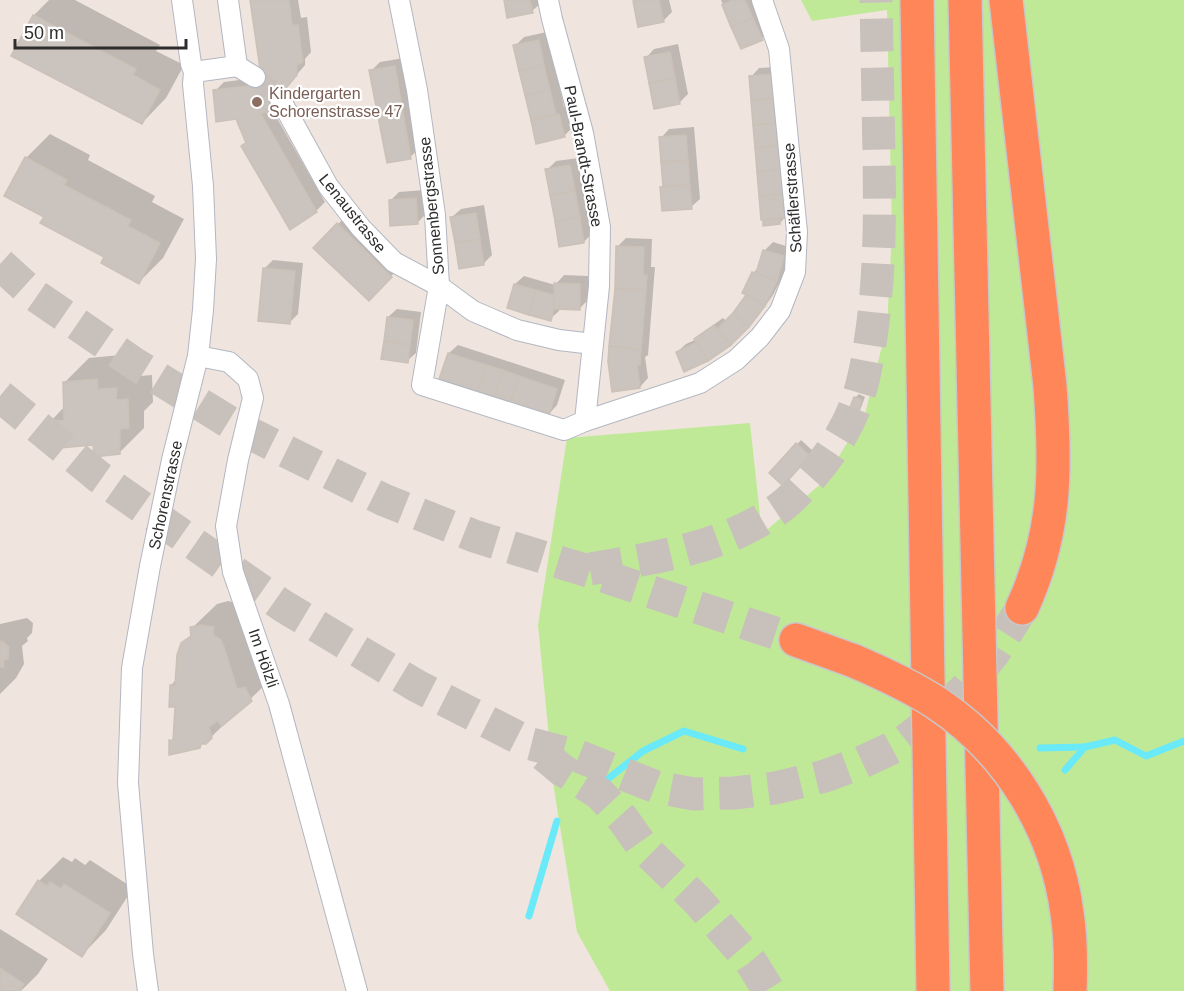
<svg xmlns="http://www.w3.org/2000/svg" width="1184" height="991" font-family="Helvetica,sans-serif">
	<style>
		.green { fill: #c0e997 }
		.shadow { fill: #0003 }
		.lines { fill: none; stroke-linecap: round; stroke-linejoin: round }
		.stream { stroke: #6ae9f8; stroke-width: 7 }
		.building { fill: #cbc3bd; stroke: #cbc1b7; stroke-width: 1.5 }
		.minor-tunnel { stroke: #c8c0bb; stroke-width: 20; stroke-dasharray: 20 10; stroke-linecap: butt }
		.motorway-tunnel { stroke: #c8c0bb; stroke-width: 33; stroke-dasharray: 33 16; stroke-linecap: butt }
		.minor-casing { stroke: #b2b7c1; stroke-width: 22 }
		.motorway-casing { stroke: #c8c8c8; stroke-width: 36 }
		.minor { stroke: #fff; stroke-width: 20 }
		.motorway { stroke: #ff8659; stroke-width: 33 }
		.motorway-bridge-casing { stroke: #c8c8c8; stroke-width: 36; stroke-linecap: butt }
		.motorway-bridge { stroke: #ff8659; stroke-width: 33 }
		.education-dot { fill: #8d6e63; stroke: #fff; stroke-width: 2 }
		.labels { text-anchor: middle; stroke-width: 4.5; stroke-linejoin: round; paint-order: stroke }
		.education-label { font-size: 16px; fill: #785e54; stroke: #fff; text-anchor: start }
		.street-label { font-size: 16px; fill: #2d2d2d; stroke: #fff }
	</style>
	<rect width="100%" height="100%" fill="#efe5de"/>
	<polygon class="green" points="801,0 1184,0 1184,991 610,991 577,932 554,789 538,625 567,438 750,423 762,534 823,482 865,414 887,326 892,232 887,10 812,21"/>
	<g class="shadow">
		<polygon points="49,0 75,0 160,45 156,51 184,65 166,98 142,123 13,55 34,15"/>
		<polygon points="251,0 298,0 301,18 307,17 311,52 305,59 305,65 270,106 325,202 316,211 290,228 236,118 215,91 224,82 255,78 261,69"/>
		<polygon points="505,0 540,0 541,3 532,11"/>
		<polygon points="634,0 669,0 672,12 663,21 639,25"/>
		<polygon points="721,0 758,0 771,30 762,38 742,47"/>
		<polygon points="547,32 564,107 568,106 573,127 564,136 515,46 524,37"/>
		<polygon points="678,44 688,94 680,102 646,58 654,49"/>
		<polygon points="404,58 419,149 410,157 371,71 380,62"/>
		<polygon points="781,67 793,208 780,223 765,224 751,77 759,68"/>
		<polygon points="694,127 700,199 691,207 662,188 664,185 661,138 669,129"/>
		<polygon points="50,134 90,155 88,160 155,196 152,202 184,219 163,258 139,282 106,257 46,216 26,158"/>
		<polygon points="579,158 592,233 584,242 547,170 556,161"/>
		<polygon points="425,190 426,214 417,223 390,201 399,192"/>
		<polygon points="484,205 492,255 483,264 452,217 461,209"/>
		<polygon points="346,216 399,268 369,299 315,248"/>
		<polygon points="626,238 652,239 651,267 655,267 648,355 645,357 648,378 640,387 616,289 617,247"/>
		<polygon points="773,242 792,248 785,271 773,295 758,316 730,344 677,352 686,344 697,339 705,331 723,318 726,321 748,295 744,293 754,272 760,266 764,251"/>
		<polygon points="273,260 303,263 298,314 290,322 264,269"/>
		<polygon points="564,275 588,276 588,300 580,308 560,307 559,311 550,319 515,284 524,276 555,285"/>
		<polygon points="397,309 421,312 416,353 407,361 388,317"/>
		<polygon points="458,345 565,380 557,405 549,414 449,353"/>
		<polygon points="121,355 122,365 141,364 140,376 152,375 153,402 144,411 144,428 119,453 95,443 51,421 65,406 65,382 89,358"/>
		<polygon points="859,394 865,397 859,413 855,417 855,398"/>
		<polygon points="801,440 813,451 783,484 771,473"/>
		<polygon points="228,601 237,603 275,675 206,742 203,742 199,746 171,741 174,737 177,705 171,685 177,679 182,644 192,634 192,628 217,604"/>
		<polygon points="27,618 33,623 32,633 27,638 28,641 22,646 24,664 16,678 0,694 0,624"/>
		<polygon points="63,857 72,862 75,858 85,865 90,860 133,888 106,930 82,955 39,881"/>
		<polygon points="0,929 48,959 38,974 21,991 0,991"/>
	</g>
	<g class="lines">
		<g class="stream">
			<polyline points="1040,748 1085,747"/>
			<polyline points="1065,770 1085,747 1115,740 1146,756 1184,741"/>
			<polyline points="585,797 643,751 684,731 743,749"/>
			<polyline points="529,916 557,821"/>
		</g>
	</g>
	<g class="building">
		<polygon points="250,0 289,0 292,25 298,25 303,62 297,65 297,75 266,112 261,114 317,212 290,230 241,146 246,143 236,119 216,122 213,90 248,86 260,69"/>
		<polygon points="504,0 530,0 533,13 507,18"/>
		<polygon points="639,0 659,0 664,22 638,27 633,1"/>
		<polygon points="733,0 745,0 753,18 731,27 722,5"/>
		<polygon points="33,15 136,69 133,75 160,90 142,124 11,56"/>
		<polygon points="753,18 763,40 741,49 731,27"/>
		<polygon points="539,40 544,65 519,71 513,45"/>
		<polygon points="670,52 675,78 649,83 644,57"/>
		<polygon points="544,65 550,90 525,95 519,71"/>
		<polygon points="395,66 411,159 387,163 369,70"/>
		<polygon points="773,74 775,98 751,100 749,76"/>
		<polygon points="675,78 680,104 654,109 649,83"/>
		<polygon points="550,90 556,115 531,120 525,95"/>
		<polygon points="775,98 777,123 753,125 751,100"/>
		<polygon points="559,114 565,137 536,144 531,120"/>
		<polygon points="777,123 779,146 755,148 753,125"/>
		<polygon points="686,135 688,160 661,162 659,137"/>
		<polygon points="779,146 781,170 757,172 755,148"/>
		<polygon points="25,157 67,180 64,185 131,220 128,226 160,243 139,284 101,263 104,257 40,223 44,217 4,196"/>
		<polygon points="688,160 690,185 663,187 661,162"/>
		<polygon points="570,165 575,191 550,195 545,169"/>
		<polygon points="781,170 783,194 759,196 757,172"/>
		<polygon points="690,185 692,209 662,211 660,187"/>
		<polygon points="575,191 580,217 555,221 550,195"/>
		<polygon points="783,194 785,218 761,220 759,196"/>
		<polygon points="416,198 418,224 390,226 389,200"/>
		<polygon points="476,213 480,239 455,243 450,217"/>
		<polygon points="580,217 584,243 559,247 555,221"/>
		<polygon points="780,219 780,224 763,226 763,220"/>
		<polygon points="337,223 392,277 369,301 313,248"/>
		<polygon points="480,239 484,265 459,269 455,243"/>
		<polygon points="616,246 644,247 643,275 647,275 646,290 615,289"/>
		<polygon points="763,250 784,256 777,281 756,273"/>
		<polygon points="263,268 295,271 290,324 258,321"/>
		<polygon points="752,272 777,281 765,306 742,293"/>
		<polygon points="554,283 580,284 580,310 554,309"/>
		<polygon points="514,284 536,290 529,315 507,308"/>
		<polygon points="615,289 646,290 641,350 609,346"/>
		<polygon points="536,290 554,295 554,309 551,321 529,315"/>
		<polygon points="746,295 765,306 749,327 733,313"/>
		<polygon points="733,313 749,327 731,345 717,329"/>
		<polygon points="387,317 413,320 410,345 384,341"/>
		<polygon points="714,325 731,345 708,361 694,339"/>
		<polygon points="384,341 410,345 408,363 381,359"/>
		<polygon points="697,342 708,361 684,372 676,352"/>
		<polygon points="609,346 641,350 640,365 637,365 640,388 612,392 608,362"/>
		<polygon points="448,353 486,365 478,392 439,379"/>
		<polygon points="486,365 503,370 494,397 478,392"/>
		<polygon points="503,370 519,376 510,403 494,397"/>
		<polygon points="519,376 557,389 549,415 510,403"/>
		<polygon points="97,379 98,389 117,388 116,400 128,399 129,428 120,429 120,454 94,457 93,445 49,449 49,420 64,421 63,382"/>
		<polygon points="854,397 862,400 856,419 847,415"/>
		<polygon points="796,443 810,456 783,486 769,473"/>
		<polygon points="202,625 214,627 213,635 221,640 224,647 237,689 245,687 252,701 222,726 217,721 209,727 212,738 206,744 201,744 200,748 169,755 169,740 173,741 175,707 169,707 170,685 175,685 177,655 181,643 191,636 190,627"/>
		<polygon points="2,641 9,647 8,659 3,661 4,667 0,667 0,642"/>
		<polygon points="38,880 47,886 50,882 61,889 64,884 110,913 82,957 16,914"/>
		<polygon points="0,968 24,984 20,991 0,991"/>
	</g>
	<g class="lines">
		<polyline class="minor-tunnel" points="255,77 279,97"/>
		<g class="motorway-tunnel">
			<polyline points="0,264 33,294 135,364 237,427 384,500 474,536 585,570 796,640"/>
			<polyline points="0,396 99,477 283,606 417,686 531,744 578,756 656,787 694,794 734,793 775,788 825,776 860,763 890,749 905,741 923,727 964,690 993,654 1022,608"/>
			<path d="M590,569C653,558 720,549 774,512C788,503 799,491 810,478C828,458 844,434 854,409C864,384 868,357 872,330C880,270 880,214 879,154C878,103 877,51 876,0"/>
			<polyline points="544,755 562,770 600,794 623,819 642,846 697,900 751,962 769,991"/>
		</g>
		<defs>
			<g id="minor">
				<polyline points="399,0 417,90 435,215 439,286 422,385 564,430 585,421 700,383 736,360 760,337 780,311 795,272 797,232 779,49 762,0"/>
				<polyline points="548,0 552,19 583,133 600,227 599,286 585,421"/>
				<polyline points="237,66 255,77"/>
				<polyline points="194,72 237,66 228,0"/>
				<polyline points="279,97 328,186 361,228 394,262 439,286 473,311 517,330 559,340 593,344"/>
				<polyline points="198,356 229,362 248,379 253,398 238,460 226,526 233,572 279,704 357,991"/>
				<polyline points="148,991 143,954 128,783 132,668 150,566 172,460 198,356 203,310 206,259 203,186 193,84 194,72 191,64 182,0"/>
			</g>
			<g id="motorway">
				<polyline points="917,0 933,991"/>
				<polyline points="965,0 987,991"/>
				<path d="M1006,0L1050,386C1056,467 1057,532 1022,608"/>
				<polyline points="796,640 854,661"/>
			</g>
		</defs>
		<use href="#minor" class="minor-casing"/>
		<use href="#motorway" class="motorway-casing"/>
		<use href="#minor" class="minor"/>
		<use href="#motorway" class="motorway"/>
		<defs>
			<path id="motorway-bridge" d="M854,661C882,673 910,686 935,702C1007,749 1056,828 1067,913C1071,939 1071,965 1070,991"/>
		</defs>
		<use href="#motorway-bridge" class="motorway-bridge-casing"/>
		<use href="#motorway-bridge" class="motorway-bridge"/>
	</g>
	<circle class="education-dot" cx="257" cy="102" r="6"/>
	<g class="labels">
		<g class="education-label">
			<text x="269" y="99">Kindergarten<tspan x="269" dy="18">Schorenstrasse 47</tspan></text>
		</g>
		<g class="street-label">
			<text transform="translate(584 156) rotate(79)" y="6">Paul-Brandt-Strasse</text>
			<text transform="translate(792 198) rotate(-94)" y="6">Schäflerstrasse</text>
			<text transform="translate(431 206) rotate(-96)" y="6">Sonnenbergstrasse</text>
			<text transform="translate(353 213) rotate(51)" y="6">Lenaustrasse</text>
			<text transform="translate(165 495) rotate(-78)" y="6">Schorenstrasse</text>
			<text transform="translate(264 658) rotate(71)" y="6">Im Hölzli</text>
		</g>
	</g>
	<path d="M15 39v9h171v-9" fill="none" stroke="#2d2d2d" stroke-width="3"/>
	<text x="24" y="39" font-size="18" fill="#2d2d2d" stroke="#ffffff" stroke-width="4.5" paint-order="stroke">50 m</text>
</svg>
